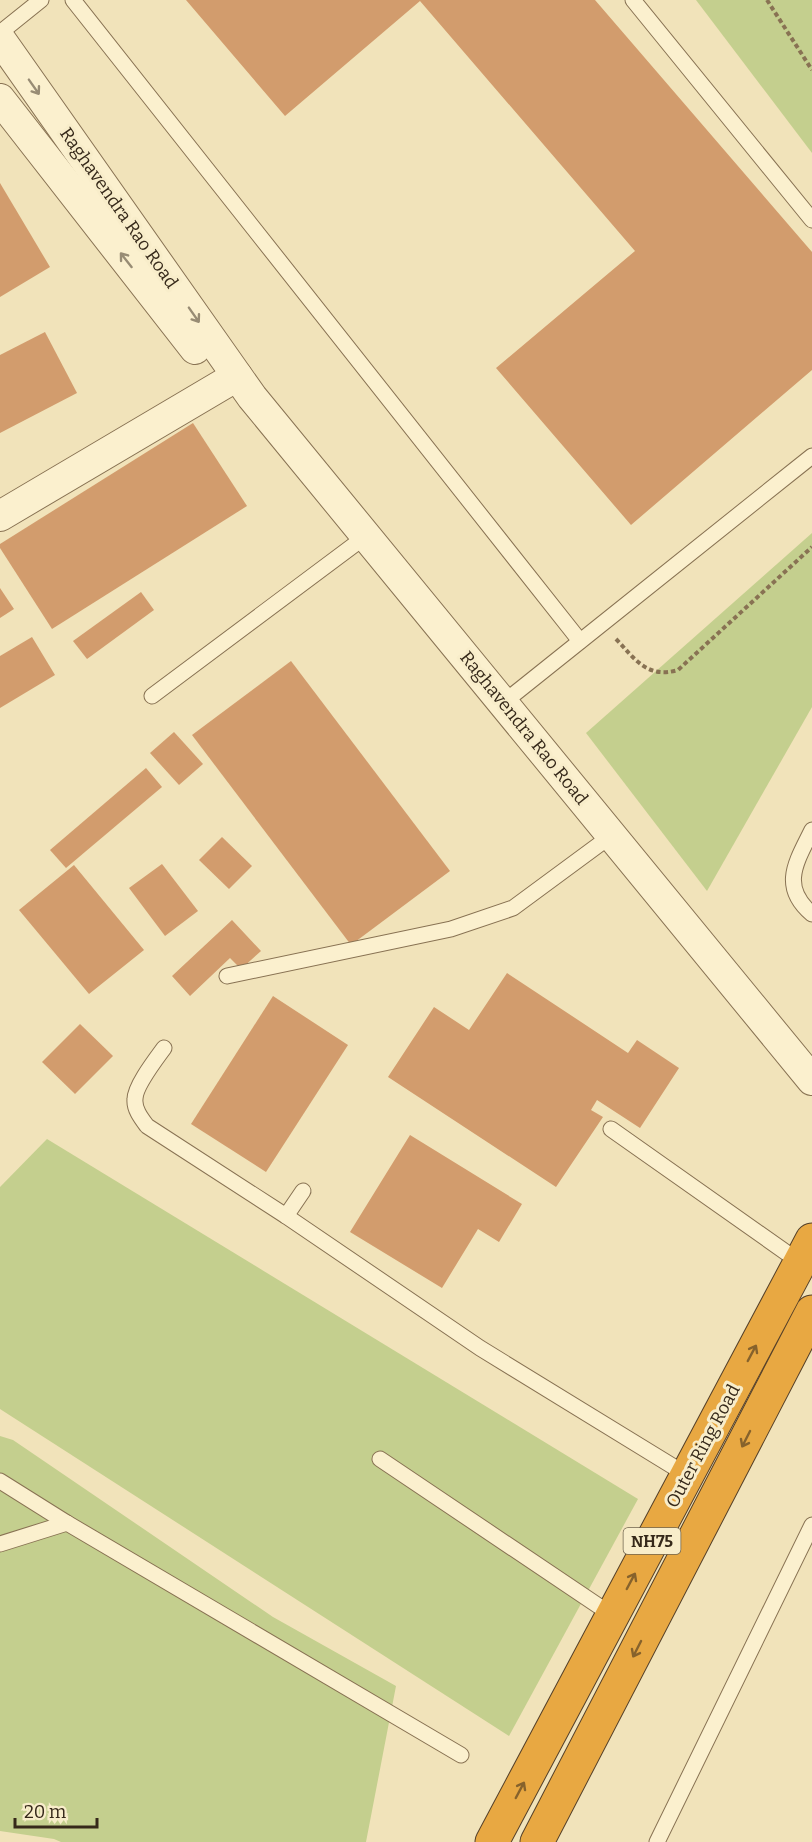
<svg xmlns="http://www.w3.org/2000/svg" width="812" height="1842" font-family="Bitter,serif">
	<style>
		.green { fill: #c4cf8e }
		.building { fill: #d29c6d }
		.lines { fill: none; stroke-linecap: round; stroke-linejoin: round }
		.lane-casing { stroke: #887253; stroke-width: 17 }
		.street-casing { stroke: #887253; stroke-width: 32 }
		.highway-casing { stroke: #554029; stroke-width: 35 }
		.path { stroke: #887253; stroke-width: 4; stroke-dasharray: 4.5 3; stroke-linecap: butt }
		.lane { stroke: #fbf0ce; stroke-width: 15 }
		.street { stroke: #fbf0ce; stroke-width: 30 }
		.highway { stroke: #e8a842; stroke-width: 33 }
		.oneway { stroke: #988c74 }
		.oneway2 { stroke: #86622c }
		.labels { text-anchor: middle; stroke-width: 6; stroke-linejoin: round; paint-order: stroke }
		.shield { fill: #f8edca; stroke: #70644f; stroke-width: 1.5 }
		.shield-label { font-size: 16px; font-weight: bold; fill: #36291a }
		.street-label { font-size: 18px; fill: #36291a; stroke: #f8edca }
	</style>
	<rect width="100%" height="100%" fill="#f1e3ba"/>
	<g class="green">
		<polygon points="696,0 812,0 812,153"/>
		<polygon points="812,533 812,707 707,891 586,733"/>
		<polygon points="47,1139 638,1499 509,1736 0,1409 0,1187"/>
		<polygon points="0,1436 13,1440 273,1617 396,1686 366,1842 61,1842 54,1839 0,1831"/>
	</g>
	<g class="building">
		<polygon points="186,0 595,0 812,252 812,370 631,525 496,368 635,251 420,1 285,116"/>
		<polygon points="0,183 50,267 0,297"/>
		<polygon points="45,332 77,393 0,433 0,355"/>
		<polygon points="193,423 247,506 52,629 0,548 0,544"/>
		<polygon points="0,588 14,609 0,618"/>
		<polygon points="141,592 154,610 87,659 73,641"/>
		<polygon points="32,637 55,675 0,708 0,656"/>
		<polygon points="291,661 450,871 351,945 192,735"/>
		<polygon points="174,732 203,764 179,785 150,753"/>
		<polygon points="146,768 162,787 66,868 50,850"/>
		<polygon points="222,837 252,866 229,889 199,860"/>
		<polygon points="162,864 198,911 165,936 129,888"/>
		<polygon points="74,865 144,950 89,994 19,910"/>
		<polygon points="232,920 261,951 241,969 230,958 190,996 172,976"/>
		<polygon points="507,973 628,1053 637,1040 679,1068 640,1128 597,1100 591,1110 603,1117 556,1187 388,1077 434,1007 469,1030"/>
		<polygon points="273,996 348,1045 266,1172 191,1124"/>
		<polygon points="80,1024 113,1056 75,1094 42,1062"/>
		<polygon points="410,1135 522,1204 499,1242 478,1229 442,1288 350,1232"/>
	</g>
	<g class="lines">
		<defs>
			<g id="lane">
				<polyline points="73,0 580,641"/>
				<polyline points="633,0 812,220"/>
				<polyline points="0,33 41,0"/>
				<polyline points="152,696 366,536"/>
				<polyline points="503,703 812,456"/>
				<path d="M812,830C797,861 779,886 812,914"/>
				<polyline points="227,976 451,929 513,908 612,835"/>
				<path d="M164,1048C156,1059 135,1086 135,1099C134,1109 141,1118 147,1126L286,1216L480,1348L687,1475"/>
				<polyline points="611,1129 801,1263"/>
				<polyline points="286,1216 303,1191"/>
				<polyline points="380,1459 612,1615"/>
				<polyline points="0,1481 67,1523 461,1755"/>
				<polyline points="0,1544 67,1523"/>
				<polyline points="657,1842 812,1525"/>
			</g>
			<g id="street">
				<polyline points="0,39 252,397 812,1080"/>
				<polyline points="0,99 195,349"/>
				<polyline points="0,516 237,376"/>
			</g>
			<g id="highway">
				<polyline points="492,1842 812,1240"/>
				<polyline points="537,1842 812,1312"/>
			</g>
		</defs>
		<use href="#lane" class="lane-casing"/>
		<use href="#street" class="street-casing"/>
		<use href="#highway" class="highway-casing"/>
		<g class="path">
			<polyline points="767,0 812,70"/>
			<path d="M616,639C635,659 647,679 678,670L812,547"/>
		</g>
		<use href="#lane" class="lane"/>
		<use href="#street" class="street"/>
		<use href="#highway" class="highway"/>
	</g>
	<defs><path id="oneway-shaft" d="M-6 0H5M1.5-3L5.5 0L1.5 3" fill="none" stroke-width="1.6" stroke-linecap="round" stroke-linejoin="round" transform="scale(1.5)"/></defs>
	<g class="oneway">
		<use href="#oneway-shaft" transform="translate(34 87) rotate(55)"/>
		<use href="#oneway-shaft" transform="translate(126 260) rotate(-128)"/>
		<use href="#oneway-shaft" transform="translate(194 315) rotate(55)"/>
	</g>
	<g class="oneway2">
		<use href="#oneway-shaft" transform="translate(752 1353) rotate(-62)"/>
		<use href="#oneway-shaft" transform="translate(746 1439) rotate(117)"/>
		<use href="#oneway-shaft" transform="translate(631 1581) rotate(-62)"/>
		<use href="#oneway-shaft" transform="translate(637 1649) rotate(117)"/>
		<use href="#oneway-shaft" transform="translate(520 1790) rotate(-62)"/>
	</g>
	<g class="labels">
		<rect class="shield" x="623.5" y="1528" width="57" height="26" rx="4.5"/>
		<g class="shield-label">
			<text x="652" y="1547">NH75</text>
		</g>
		<g class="street-label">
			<text transform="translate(119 208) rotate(55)" y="6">Raghavendra Rao Road</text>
			<text transform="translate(524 728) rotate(51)" y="6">Raghavendra Rao Road</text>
			<text transform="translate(703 1446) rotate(-62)" y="6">Outer Ring Road</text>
		</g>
	</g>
	<path d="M15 1818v9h82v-9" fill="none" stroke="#36291a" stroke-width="3"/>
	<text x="24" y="1818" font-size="18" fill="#36291a" stroke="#f8edca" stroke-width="4.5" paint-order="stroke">20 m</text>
</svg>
